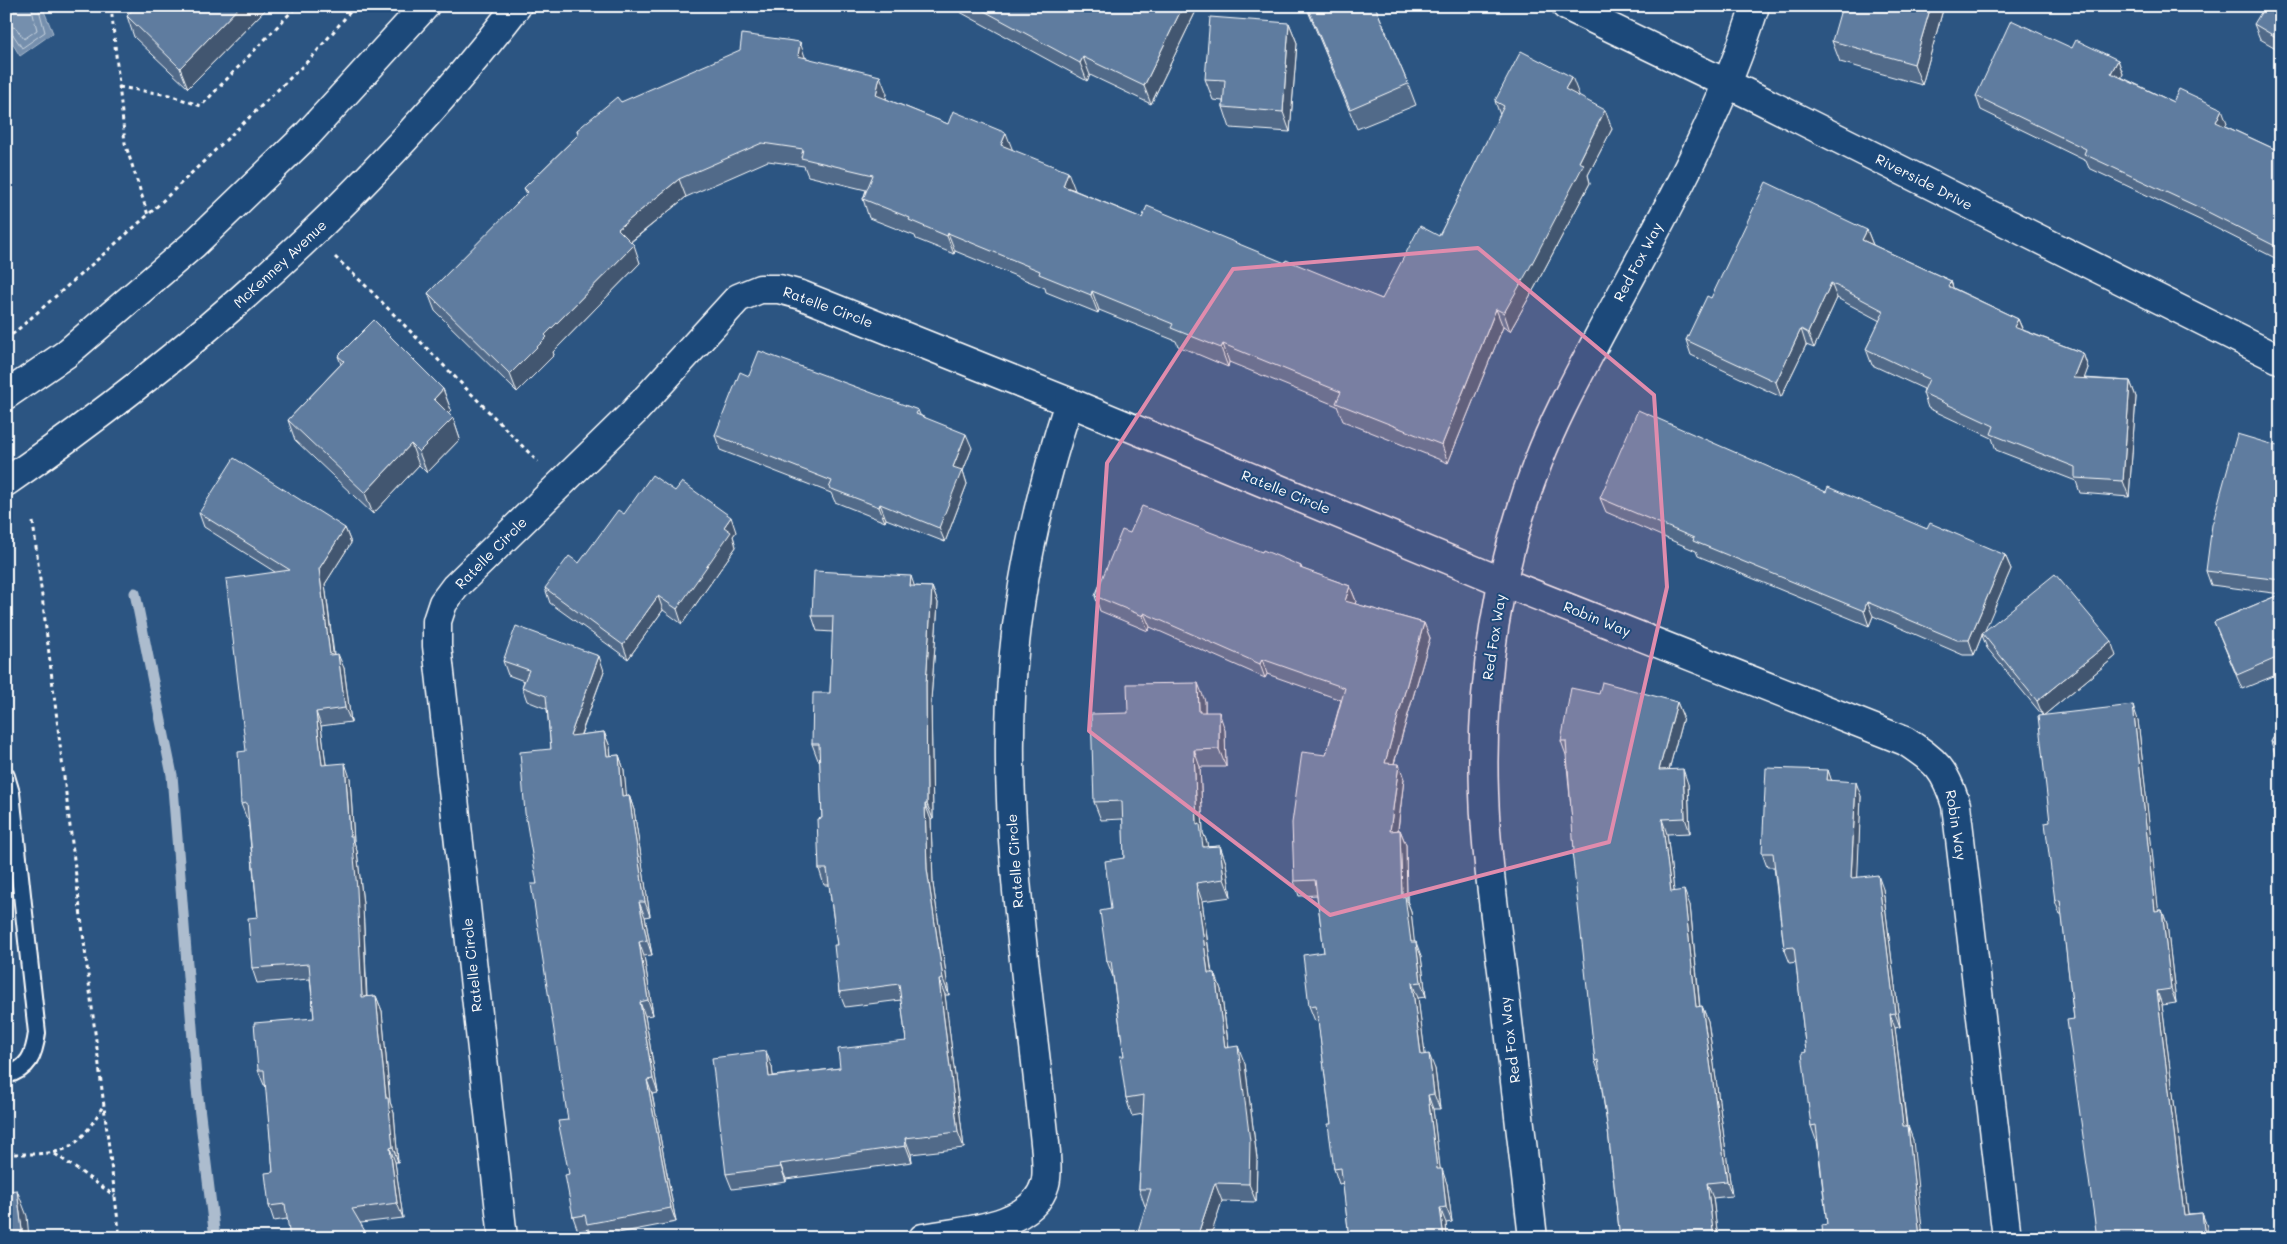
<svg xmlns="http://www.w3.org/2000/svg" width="2287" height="1244" font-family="Mali,sans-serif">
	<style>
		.water { fill: #748fad; stroke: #acbcce }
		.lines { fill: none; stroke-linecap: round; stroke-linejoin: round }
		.shore { stroke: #c7d2de; stroke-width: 1 }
		.stream { stroke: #acbcce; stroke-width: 11 }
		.service-casing { stroke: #fff; stroke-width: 20 }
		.minor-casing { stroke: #fff; stroke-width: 31 }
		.tertiary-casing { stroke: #fff; stroke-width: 31 }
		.secondary-casing { stroke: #fff; stroke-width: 31 }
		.path { stroke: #fff; stroke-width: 3; stroke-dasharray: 4 4; stroke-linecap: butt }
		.service { stroke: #1f4a7a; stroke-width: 16 }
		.minor { stroke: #1f4a7a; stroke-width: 28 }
		.tertiary { stroke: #1f4a7a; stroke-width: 28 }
		.secondary { stroke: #1f4a7a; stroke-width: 28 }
		.wall { fill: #516b89; stroke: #fff }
		.shaded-wall { fill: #42576f; stroke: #fff }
		.building { fill: #5e7c9f; stroke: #fff }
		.marked { fill: #e08cad; fill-opacity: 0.2; stroke: #e08cad; stroke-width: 4; stroke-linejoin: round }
		.labels { text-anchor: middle; stroke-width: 4; stroke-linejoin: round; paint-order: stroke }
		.street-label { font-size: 14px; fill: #fff; stroke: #1f4a7a }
	</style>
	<rect width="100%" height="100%" fill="#2c5582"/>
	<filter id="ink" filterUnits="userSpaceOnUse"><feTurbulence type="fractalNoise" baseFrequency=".02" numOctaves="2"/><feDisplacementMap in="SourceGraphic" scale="10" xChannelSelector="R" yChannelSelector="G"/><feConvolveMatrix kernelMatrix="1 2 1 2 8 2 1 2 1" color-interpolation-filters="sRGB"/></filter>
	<g filter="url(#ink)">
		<polygon class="water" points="6,6 42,6 53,33 20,56 6,33"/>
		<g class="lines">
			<g class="shore">
				<polyline points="6,25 16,28 24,39 37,30 31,6"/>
				<polyline points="6,32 12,33 22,48 45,32 38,6"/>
			</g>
			<polyline class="stream" points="135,593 172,775 197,1090 215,1238"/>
			<defs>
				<path id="service" d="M6,776L11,793L37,1033C34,1055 29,1069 6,1075"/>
				<g id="minor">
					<path d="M503,1238L437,646V621L443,603L455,587L634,412L738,298L760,289H779L801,295L1069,402L1503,582L1905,741C1937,762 1945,769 1956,805L2007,1238"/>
					<path d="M923,1238C960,1231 1033,1228 1045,1184C1048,1174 1046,1163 1046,1153C1031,1001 1004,850 1011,697C1015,596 1038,498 1069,402"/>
					<path d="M1533,1238C1523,1154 1513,1070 1504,986C1496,922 1486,858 1484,793C1480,683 1498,565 1538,462C1555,418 1578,376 1600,334C1657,227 1719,122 1755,6"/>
				</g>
				<polyline id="tertiary" points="1566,6 1761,100 2281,360"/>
				<g id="secondary">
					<polyline points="6,395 66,354 193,245 307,135 425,6"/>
					<path d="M6,482C200,348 373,193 517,6"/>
				</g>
			</defs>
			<use href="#service" class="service-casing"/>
			<use href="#minor" class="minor-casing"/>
			<use href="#tertiary" class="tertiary-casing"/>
			<use href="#secondary" class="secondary-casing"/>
			<g class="path">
				<polyline points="111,6 125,143 148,215"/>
				<polyline points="119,87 169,95 201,106 297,6"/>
				<polyline points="335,257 367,287 538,462"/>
				<polyline points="6,340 148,215 313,56 355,6"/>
				<polyline points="33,522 120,1238"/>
				<path d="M6,1154C63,1154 74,1157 104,1104"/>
				<polyline points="55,1154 115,1196"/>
			</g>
			<use href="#service" class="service"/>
			<use href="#minor" class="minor"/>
			<use href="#tertiary" class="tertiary"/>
			<use href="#secondary" class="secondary"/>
		</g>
		<g class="wall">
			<polygon points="269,6 188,88 134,37 127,16"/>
			<polygon points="949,6 1192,6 1195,13 1151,104 1090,75 1087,81"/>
			<polygon points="1306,6 1375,6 1408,84 1416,105 1357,129"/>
			<polygon points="1944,6 1922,85 1840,62 1832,41"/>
			<polygon points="2281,6 2281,51 2260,39 2254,24"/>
			<polygon points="1289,23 1297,43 1290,132 1230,128 1223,107 1223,101 1213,100 1205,79"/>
			<polygon points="2072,48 2118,60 2123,74 2121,77 2173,102 2227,123 2225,126 2281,152 2281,261 2204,222 2089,168 2086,161 1981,110 1976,96"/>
			<polygon points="805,57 887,94 886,99 1012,150 1074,190 1142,218 1285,263 1382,299 1439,236 1500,115 1495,101 1579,95 1578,96 1612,129 1588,175 1590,183 1535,287 1510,331 1503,327 1448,463 1343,421 1337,406 1229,362 1228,367 1178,346 1176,341 1099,310 1098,313 1046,292 1045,288 955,251 954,254 916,239 915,236 869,218 863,199 866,190 808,176 804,166 768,161 686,197 631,242 640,263 553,352 554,355 517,392 435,311 428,293 527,194 524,188 578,135 577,130 621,102"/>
			<polygon points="1867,230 1873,245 1951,281 1953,288 2018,319 2023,330 2083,353 2088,368 2084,378 2130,381 2136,397 2129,497 2080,493 2076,481 1996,450 1992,438 1928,408 1923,393 1924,389 1872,365 1866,349 1880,321 1837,298 1814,348 1806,345 1781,397 1691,355 1686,340 1711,298"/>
			<polygon points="338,356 443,389 451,410 448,413 453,418 460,439 427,473 419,465 373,514 295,440 288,420 341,364"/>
			<polygon points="749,376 918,410 920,415 972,448 963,471 967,484 945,542 886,519 885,522 835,502 831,493 720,450 715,435"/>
			<polygon points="2281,447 2281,594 2211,585 2206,571"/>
			<polygon points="675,491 736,532 733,536 736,547 682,624 663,610 628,659 550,603 545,588 579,563 624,514"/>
			<polygon points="1826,492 1927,529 2005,555 2011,569 1984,631 2116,656 2043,716 1987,648 1982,635 1974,655 1963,655 1873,616 1869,626 1698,556 1696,551 1606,512 1600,498"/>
			<polygon points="199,513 345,528 351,543 325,584 334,654 344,668 351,722 321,726 326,764 350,778 354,842 357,851 363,904 367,997 376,996 382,1011 390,1102 394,1113 398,1162 395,1162 403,1218 361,1223 287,1219 274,1221 269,1206 273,1172 266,1085 264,1085 258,1070 314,1018 310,979 257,983 252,968 258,917 248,819 247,819 241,804 275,572 204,527"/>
			<polygon points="1130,533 1262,552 1301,566 1302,569 1350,586 1356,601 1355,604 1424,623 1430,638 1394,764 1404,779 1398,830 1400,830 1406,845 1407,901 1411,911 1414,942 1421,956 1426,997 1418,998 1425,1055 1435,1069 1440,1109 1433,1109 1440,1169 1447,1184 1452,1222 1446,1223 1447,1238 1349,1238 1343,1183 1339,1184 1334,1169 1331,1124 1318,1020 1315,1021 1309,1006 1324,952 1317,895 1299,896 1294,881 1326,755 1341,700 1267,674 1265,678 1150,627 1148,631 1100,611 1095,596"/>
			<polygon points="914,586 932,587 938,603 931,700 933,819 931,820 933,884 949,995 945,995 964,1148 911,1154 912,1162 786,1179 786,1182 732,1189 726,1174 772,1067 773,1076 840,1068 906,1041 901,1000 845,1007 839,992 837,945 829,885 824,885 819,869 822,818 820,760 818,760 812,744 830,693 833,632 817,631 812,616"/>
			<polygon points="2281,594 2281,673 2242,689 2214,622"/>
			<polygon points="503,661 604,671 581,735 604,732 610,747 611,756 619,755 624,770 626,796 629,795 634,810 650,916 645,917 652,955 644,956 653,1015 645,1016 658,1093 652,1094 676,1222 592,1238 589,1229 578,1231 573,1217 569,1174 568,1120 537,884 551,749 547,709 527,701 522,687 524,681 508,675"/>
			<polygon points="1599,694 1677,702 1683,717 1669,770 1688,784 1690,833 1667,834 1674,891 1690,905 1700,1007 1702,1006 1708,1021 1732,1196 1713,1198 1718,1238 1620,1238 1608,1131 1600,1076 1595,1061 1566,755 1561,741"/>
			<polygon points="1205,701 1205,712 1225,730 1226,767 1200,767 1203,833 1207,842 1207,847 1220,846 1226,863 1231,897 1202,901 1212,973 1215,973 1221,990 1229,1048 1245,1064 1257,1159 1256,1202 1222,1201 1210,1237 1145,1206 1139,1189 1143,1114 1132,1116 1126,1098 1124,1056 1113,977 1107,961 1111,909 1124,858 1123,819 1101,820 1094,802 1128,713"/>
			<polygon points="2138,720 2158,910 2162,910 2167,924 2176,1003 2162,1005 2188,1214 2202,1213 2207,1227 2097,1238 2074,1019 2062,915 2060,915 2055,901 2050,822"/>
			<polygon points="2281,723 2281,759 2276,756 2271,742"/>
			<polygon points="1828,770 1831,780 1861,796 1857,877 1883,889 1900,1027 1895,1028 1907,1126 1913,1140 1827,1224 1817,1140 1816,1140 1811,1126 1806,1052 1796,962 1790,963 1784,948 1774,867 1767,867 1762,853"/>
		</g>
		<g class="shaded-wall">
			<polygon points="240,6 269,6 188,88 180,68"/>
			<polygon points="1183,6 1192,6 1195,13 1151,104 1144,86"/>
			<polygon points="1931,6 1944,6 1922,85 1914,64"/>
			<polygon points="1289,23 1297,43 1290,132 1283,112"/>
			<polygon points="800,42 806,60 798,56"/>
			<polygon points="1083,57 1090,75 1087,81 1080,63"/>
			<polygon points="2118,60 2123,74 2117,87 2111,73"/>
			<polygon points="880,76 887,94 882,113 876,95"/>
			<polygon points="1572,77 1579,95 1572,108 1565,89"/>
			<polygon points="2222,109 2227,123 2221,136 2216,122"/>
			<polygon points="1605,110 1612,129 1588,175 1590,183 1535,287 1510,331 1504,313"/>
			<polygon points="1006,133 1013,151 1001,145"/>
			<polygon points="1068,172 1075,190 1063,186"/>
			<polygon points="679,179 686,197 624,247 618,229"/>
			<polygon points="1867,230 1873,245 1862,240"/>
			<polygon points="948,233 955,251 954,254 947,236"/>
			<polygon points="634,245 640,263 553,352 554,355 517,392 510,374 545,335"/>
			<polygon points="1951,281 1956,297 1948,286"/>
			<polygon points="1831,283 1837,298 1814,348 1808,333"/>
			<polygon points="1092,291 1099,310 1098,313 1091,295"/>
			<polygon points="1496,309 1503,327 1448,463 1442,445"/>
			<polygon points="2018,319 2024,334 2014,327"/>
			<polygon points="1801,329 1806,345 1781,397 1776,382"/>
			<polygon points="1223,344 1229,362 1228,367 1221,348"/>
			<polygon points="2083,353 2088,368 2079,393 2073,378"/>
			<polygon points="2130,381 2136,397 2129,497 2123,481"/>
			<polygon points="443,389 451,410 441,420 434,399"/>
			<polygon points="453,418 460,439 427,473 419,452"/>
			<polygon points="966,434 972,448 963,471 967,484 945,542 939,528 953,467"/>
			<polygon points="411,444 419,465 373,514 365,493"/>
			<polygon points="880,504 886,519 885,522 879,507"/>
			<polygon points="731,517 736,532 733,536 736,547 682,624 677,609 724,527"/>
			<polygon points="345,528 351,543 325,584 335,669 330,655 319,569"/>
			<polygon points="2005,555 2011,569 1983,635 1982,633 1982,635 1974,655 1969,640"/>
			<polygon points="911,576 916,591 910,586"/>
			<polygon points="1350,586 1356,601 1351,616 1345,601"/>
			<polygon points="932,587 938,603 931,700 933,819 927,804 926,684"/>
			<polygon points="658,596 663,610 628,659 623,645"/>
			<polygon points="1867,602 1873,616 1869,626 1864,611"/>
			<polygon points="1144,613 1150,627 1148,631 1143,616"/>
			<polygon points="1424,623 1430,638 1390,777 1385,763"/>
			<polygon points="2111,641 2116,656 2043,716 2037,701"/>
			<polygon points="338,654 344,668 351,722 345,708"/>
			<polygon points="599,656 604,671 575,750 570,736"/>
			<polygon points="1262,659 1267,674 1265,678 1260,664"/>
			<polygon points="1198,683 1205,701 1205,730 1199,712"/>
			<polygon points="1677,702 1683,717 1665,785 1659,770"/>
			<polygon points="2133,705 2138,720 2160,925 2155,911"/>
			<polygon points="316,712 321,726 328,780 322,765"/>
			<polygon points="1219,712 1225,730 1226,767 1219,749"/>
			<polygon points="604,732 610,747 612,771 607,756"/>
			<polygon points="1194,750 1200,767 1203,833 1207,842 1210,865 1203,847 1197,825"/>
			<polygon points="619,755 624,770 628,811 622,796"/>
			<polygon points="345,763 350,778 354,842 357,851 363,904 367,1012 362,997"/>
			<polygon points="1399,764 1404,779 1396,845 1390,831"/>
			<polygon points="1683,769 1688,784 1690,833 1685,818"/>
			<polygon points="1828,770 1833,785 1827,780"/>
			<polygon points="1856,782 1861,796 1857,892 1851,878"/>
			<polygon points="629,795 634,810 650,916 645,902"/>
			<polygon points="925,804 931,820 933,884 949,995 943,979 927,869"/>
			<polygon points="1662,819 1667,834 1676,907 1671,892"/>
			<polygon points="1400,830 1406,845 1407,901 1411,911 1416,957 1411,942 1402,897"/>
			<polygon points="1220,846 1226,863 1231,897 1224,879"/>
			<polygon points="1878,875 1883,889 1900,1027 1895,1013"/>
			<polygon points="1196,883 1202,901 1214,991 1208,973"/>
			<polygon points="1684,890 1690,905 1701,1022 1696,1007"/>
			<polygon points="639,902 645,917 652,955 647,940"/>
			<polygon points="2162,910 2167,924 2176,1003 2171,989"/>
			<polygon points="639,942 644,956 653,1015 648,1000"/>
			<polygon points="1416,942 1421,956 1426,997 1421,982"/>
			<polygon points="1215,973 1221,990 1231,1066 1225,1048"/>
			<polygon points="939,980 945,995 964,1148 958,1132"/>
			<polygon points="1412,983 1418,998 1427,1070 1421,1055"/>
			<polygon points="2157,991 2162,1005 2190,1229 2184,1215"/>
			<polygon points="376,996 382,1011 390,1102 394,1113 398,1162 393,1147 386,1098"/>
			<polygon points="640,1002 645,1016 658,1093 653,1079"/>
			<polygon points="1702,1006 1708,1021 1732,1196 1727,1181"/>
			<polygon points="1890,1014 1895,1028 1908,1140 1903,1126"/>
			<polygon points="1238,1046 1245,1064 1257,1159 1256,1202 1249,1184"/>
			<polygon points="766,1051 772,1067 775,1092 769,1077"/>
			<polygon points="1429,1054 1435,1069 1440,1109 1434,1094"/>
			<polygon points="647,1080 652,1094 676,1222 671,1208"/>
			<polygon points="1428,1095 1433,1109 1442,1184 1437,1169"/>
			<polygon points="1908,1126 1913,1140 1923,1238 1920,1238"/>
			<polygon points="905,1138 911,1154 912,1162 906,1146"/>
			<polygon points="390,1148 395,1162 403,1218 397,1203"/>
			<polygon points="780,1164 786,1179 786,1182"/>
			<polygon points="1442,1169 1447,1184 1452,1222 1446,1207"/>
			<polygon points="1215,1183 1222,1201 1210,1238 1198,1234"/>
			<polygon points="1707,1183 1713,1198 1718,1238 1714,1238"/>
			<polygon points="17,1190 27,1216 29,1238 23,1238"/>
			<polygon points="1440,1208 1446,1223 1447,1238 1444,1238"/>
			<polygon points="2202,1213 2207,1227 2208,1238 2205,1238"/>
		</g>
		<g class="building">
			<polygon points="136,6 240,6 180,68 127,16"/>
			<polygon points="975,6 1183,6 1144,86 1083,57 1080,63"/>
			<polygon points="1307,6 1375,6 1408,84 1350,109"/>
			<polygon points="1842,6 1931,6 1914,64 1832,41"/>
			<polygon points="2265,6 2281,6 2281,40 2254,24"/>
			<polygon points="1210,17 1289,23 1283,112 1223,107 1225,80 1205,79"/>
			<polygon points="2011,20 2072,48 2076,40 2118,60 2111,73 2173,102 2179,89 2222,109 2216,122 2281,152 2281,249 2198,207 2084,154 2086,149 1976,96"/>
			<polygon points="742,34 800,42 798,56 880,76 876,95 948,124 953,111 1006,133 1001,145 1068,172 1063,186 1142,218 1147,206 1285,263 1286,260 1382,299 1420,226 1439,236 1504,106 1495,101 1521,51 1572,77 1565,89 1605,110 1579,162 1584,164 1529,269 1504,313 1496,309 1442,445 1336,403 1341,392 1223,344 1221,348 1171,328 1173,324 1092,291 1091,295 1039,274 1040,271 948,233 947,236 909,220 910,218 863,199 873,175 801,158 803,149 762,143 679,179 618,229 634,245 545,335 547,337 510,374 428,293 528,192 524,188 579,134 577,130 617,97 621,102 740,50"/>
			<polygon points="1766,182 1867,230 1862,240 1951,281 1948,286 2018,319 2014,327 2083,353 2073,378 2130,381 2123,481 2075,478 2075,467 1991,434 1994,426 1923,393 1929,379 1866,349 1884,311 1831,283 1808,333 1801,329 1776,382 1686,340 1707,296 1711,298"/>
			<polygon points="374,320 443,389 434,399 453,418 419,452 411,444 365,493 288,420 344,361 338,356"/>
			<polygon points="759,351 918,410 916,414 966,434 953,467 962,470 939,528 880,504 879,507 829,488 832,481 715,435 740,372 749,376"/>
			<polygon points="1638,410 1826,492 1828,487 1927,529 1930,523 2005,555 1969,640 1957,640 1867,602 1864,611 1693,541 1694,538 1600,498"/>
			<polygon points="2237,434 2281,447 2281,580 2206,571 2212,525"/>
			<polygon points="234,458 345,528 319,569 330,655 338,654 345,708 316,712 322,765 345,763 350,836 352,836 357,889 362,997 376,996 386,1098 388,1098 393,1147 390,1148 397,1203 352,1209 369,1238 290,1238 285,1204 269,1206 265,1173 273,1172 264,1070 258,1070 254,1023 314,1018 309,964 252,968 248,918 258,917 247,803 241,804 238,752 246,751 226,579 290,570 199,513"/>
			<polygon points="652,475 675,491 682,482 731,517 724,527 731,532 677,609 658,596 623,645 545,588 569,556 579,563 618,510 624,514"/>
			<polygon points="1142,506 1262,552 1263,550 1301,566 1300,568 1350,586 1345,601 1424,623 1385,763 1399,764 1390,831 1400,830 1402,897 1405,896 1411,942 1416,942 1421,982 1412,983 1421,1055 1429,1054 1434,1094 1428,1095 1437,1169 1442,1169 1446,1207 1440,1208 1444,1238 1349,1238 1341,1168 1334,1169 1328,1124 1331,1124 1316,1005 1309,1006 1303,955 1324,952 1315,880 1294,881 1292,823 1302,752 1326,755 1345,688 1262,659 1260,664 1144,613 1143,616 1095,596 1122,530 1130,533"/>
			<polygon points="814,571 911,576 910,586 932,587 926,684 927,804 925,804 927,869 943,979 939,980 958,1132 905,1138 906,1146 780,1164 781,1167 726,1174 712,1058 766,1051 769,1077 840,1068 838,1049 906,1041 899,984 839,992 834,945 837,945 827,869 819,869 817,819 822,818 819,744 812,744 813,693 830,693 833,616 812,616"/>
			<polygon points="2055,574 2111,641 2037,701 1982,633"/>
			<polygon points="2281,594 2281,637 2274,640 2281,643 2281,656 2237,675 2214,622"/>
			<polygon points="516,626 599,656 570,736 604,732 607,756 619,755 622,796 629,795 645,902 639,902 647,940 639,942 648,1000 640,1002 653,1079 647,1080 671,1208 587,1224 585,1215 573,1217 565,1175 569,1174 558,1121 568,1120 531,884 537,884 525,813 520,752 551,749 546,696 522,687 529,670 503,661"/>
			<polygon points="1602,682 1677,702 1659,770 1683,769 1685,818 1662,819 1671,892 1684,890 1696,1007 1702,1006 1727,1181 1707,1183 1714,1238 1620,1238 1608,1131 1598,1060 1595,1061 1572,851 1574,851 1566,741 1561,741 1571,688 1599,694"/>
			<polygon points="1198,683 1199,712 1219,712 1219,749 1194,750 1197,825 1200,824 1203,847 1220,846 1224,879 1196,883 1208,973 1215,973 1225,1048 1238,1046 1250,1141 1249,1184 1215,1183 1198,1234 1211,1238 1136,1238 1151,1189 1139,1189 1144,1095 1126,1098 1120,1056 1124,1056 1111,961 1107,961 1100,911 1111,909 1105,861 1124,858 1122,801 1094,802 1091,714 1128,713 1127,684"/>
			<polygon points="2133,705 2155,911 2162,910 2171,989 2157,991 2184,1215 2202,1213 2205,1238 2097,1238 2067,1020 2074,1019 2060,900 2055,901 2045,823 2050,822 2038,716"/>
			<polygon points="2281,723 2281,747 2271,742"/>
			<polygon points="1766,768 1828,770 1827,780 1856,782 1851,878 1878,875 1895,1013 1890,1014 1903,1126 1908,1126 1920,1238 1823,1238 1822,1225 1827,1224 1816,1125 1811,1126 1802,1053 1806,1052 1794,947 1784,948 1773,853 1762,853"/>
			<polygon points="17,1190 23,1238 6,1238 6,1191"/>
		</g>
	</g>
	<path class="marked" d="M1478,248L1654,395L1667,587L1609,842L1330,915L1089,731L1107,463L1233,269Z"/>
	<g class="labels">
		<g class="street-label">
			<text transform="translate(1924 182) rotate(27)" y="5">Riverside Drive</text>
			<text transform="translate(1638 262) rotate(-62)" y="5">Red Fox Way</text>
			<text transform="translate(280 264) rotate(-43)" y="5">McKenney Avenue</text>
			<text transform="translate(828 307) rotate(20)" y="5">Ratelle Circle</text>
			<text transform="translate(1286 492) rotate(22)" y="5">Ratelle Circle</text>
			<text transform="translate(491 553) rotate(-45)" y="5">Ratelle Circle</text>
			<text transform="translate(1597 619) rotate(22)" y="5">Robin Way</text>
			<text transform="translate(1494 637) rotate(-81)" y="5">Red Fox Way</text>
			<text transform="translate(1956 825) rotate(81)" y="5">Robin Way</text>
			<text transform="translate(1015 861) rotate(-94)" y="5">Ratelle Circle</text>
			<text transform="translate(472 965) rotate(-96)" y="5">Ratelle Circle</text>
			<text transform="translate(1510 1040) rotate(-97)" y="5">Red Fox Way</text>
		</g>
	</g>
	<rect width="2287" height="1244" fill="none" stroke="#1f4a7a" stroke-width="25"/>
	<rect x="12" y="12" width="2262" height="1219" fill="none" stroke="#fff" stroke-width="2" filter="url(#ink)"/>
</svg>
